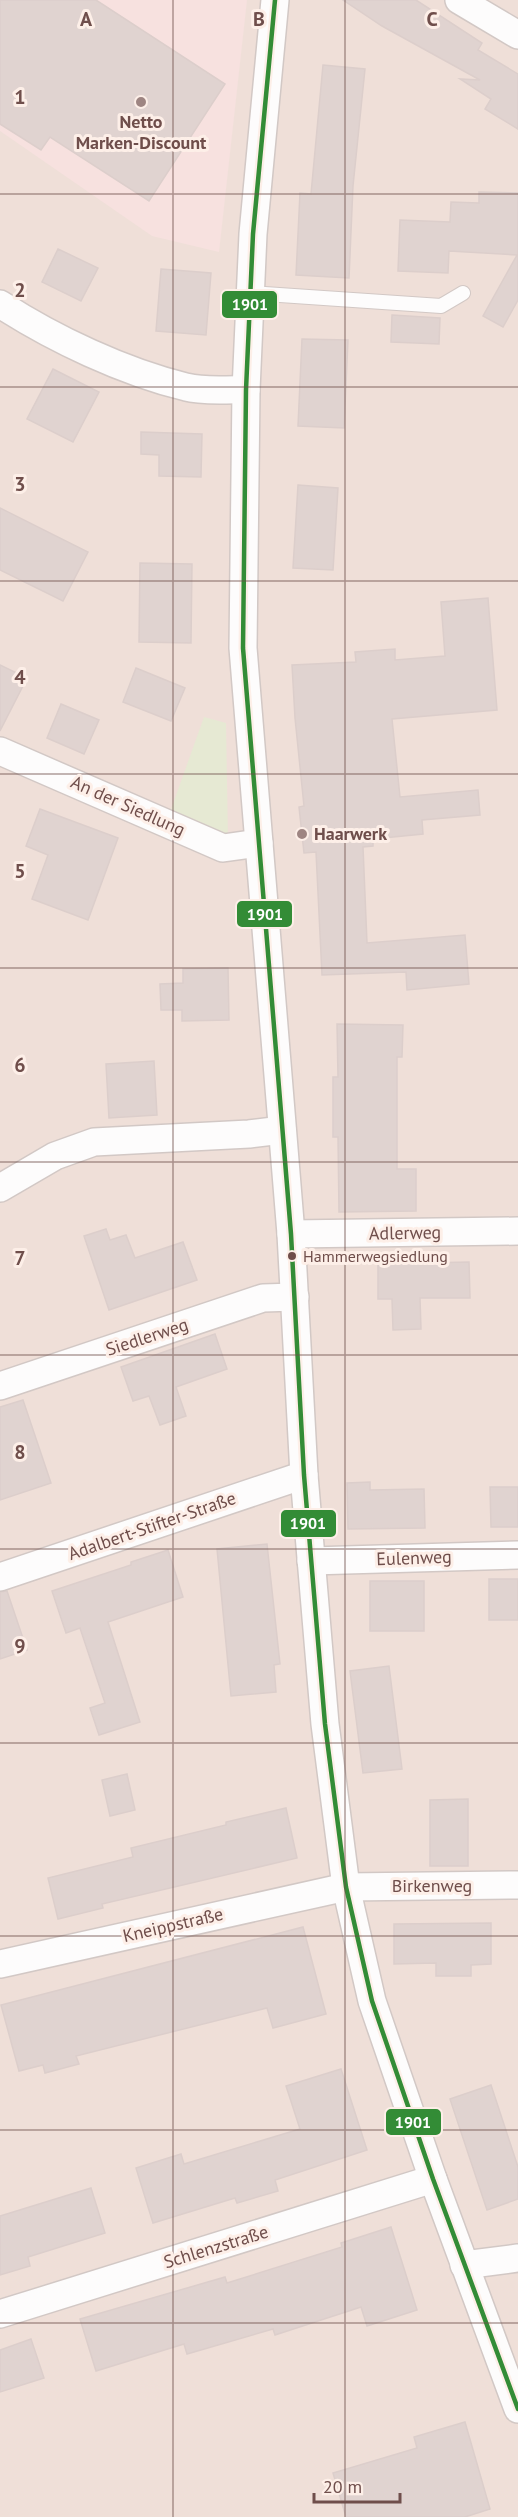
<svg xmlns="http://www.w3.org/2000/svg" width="518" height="2517" font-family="'PT Sans',sans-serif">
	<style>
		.residential { fill: #efdfd8 }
		.commercial { fill: #f7e1df }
		.green { fill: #e6e9d3 }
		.building { fill: #e0d3d0; stroke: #dccecb; stroke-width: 1.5 }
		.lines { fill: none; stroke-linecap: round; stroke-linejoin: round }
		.lane-casing { stroke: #d2c8c5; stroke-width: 16 }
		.street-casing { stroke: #d2c8c5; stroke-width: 30 }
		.lane { stroke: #fdfcfc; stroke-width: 14 }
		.street { stroke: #fdfcfc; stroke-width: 27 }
		.bus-1-casing { stroke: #fdefe8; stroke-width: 9 }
		.bus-1 { stroke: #338c36; stroke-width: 4.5 }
		.grid { fill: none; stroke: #6f4e4b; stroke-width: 1.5; stroke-opacity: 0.55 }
		.poi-dot { fill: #9e8582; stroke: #fdefe8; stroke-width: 2 }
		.bus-dot { fill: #6f4e4b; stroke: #fdefe8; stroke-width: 2 }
		.labels { text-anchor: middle; stroke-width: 6; stroke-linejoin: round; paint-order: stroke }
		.bus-label { font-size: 16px; fill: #6f4e4b; stroke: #fdefe8; text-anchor: start }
		.poi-label { font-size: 18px; font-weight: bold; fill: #6f4e4b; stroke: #fdefe8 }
		.street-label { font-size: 18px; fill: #6f4e4b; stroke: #fdefe8 }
		.grid-label { font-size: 20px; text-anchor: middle; font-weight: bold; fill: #6f4e4b; stroke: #fdefe8; stroke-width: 6; stroke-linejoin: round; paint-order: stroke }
		.line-badge { stroke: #fdefe8; stroke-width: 2 }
		.badge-label { font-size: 16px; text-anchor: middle; font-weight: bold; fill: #fff }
	</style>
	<rect width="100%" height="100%" fill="#f4ece8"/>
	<rect class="residential" x="0" y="0" width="518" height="2517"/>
	<polygon class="commercial" points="0,0 247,0 219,252 152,236 0,131"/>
	<polygon class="green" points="204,717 226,723 228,838 169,815"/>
	<g class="building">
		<polygon points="0,0 96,0 225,84 149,201 50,137 41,150 0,124"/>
		<polygon points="343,0 416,0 482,43 478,50 518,74 518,129 485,109 491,99 460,79 480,80 382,26"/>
		<polygon points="323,65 365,69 353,186 349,278 296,275 300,193 311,194"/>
		<polygon points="479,192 518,193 518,300 503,327 483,316 517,255 449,251 448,273 398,271 400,220 450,222 451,202 479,203"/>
		<polygon points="58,249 98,268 81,301 42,282"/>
		<polygon points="161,269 211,273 206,335 156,331"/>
		<polygon points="392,315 440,318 439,344 391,342"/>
		<polygon points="302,339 348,340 344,428 298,426"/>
		<polygon points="53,369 99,392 73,442 27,419"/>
		<polygon points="141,432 202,434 201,477 159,476 159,455 141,454"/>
		<polygon points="298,485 338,488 333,570 293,568"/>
		<polygon points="0,508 88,552 63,601 0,570"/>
		<polygon points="140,563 192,564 191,643 139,642"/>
		<polygon points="488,598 497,710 392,719 400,797 478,790 480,815 422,820 423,834 373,839 373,846 363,847 367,943 465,935 469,984 407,990 406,972 322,975 316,852 304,853 299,807 304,806 295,718 292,665 356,662 355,652 395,649 395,660 445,656 441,602"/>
		<polygon points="0,665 27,678 0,731"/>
		<polygon points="136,668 185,688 171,721 123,702"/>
		<polygon points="61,704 99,720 84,754 47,738"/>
		<polygon points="40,809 118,838 88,920 32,899 48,855 26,846"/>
		<polygon points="228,968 229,1020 182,1021 182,1010 161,1010 160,984 183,983 183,969"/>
		<polygon points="337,1024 403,1025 402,1057 397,1057 397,1169 416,1169 416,1211 339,1212 338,1137 333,1137 333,1077 338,1077"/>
		<polygon points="154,1061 157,1115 109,1118 106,1064"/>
		<polygon points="106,1229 110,1240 126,1235 135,1258 183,1242 197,1280 109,1310 84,1236"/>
		<polygon points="469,1262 470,1298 420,1298 421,1329 393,1330 392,1299 378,1299 378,1264"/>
		<polygon points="215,1334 227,1369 176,1387 186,1416 160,1425 149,1396 133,1401 121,1367"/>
		<polygon points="23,1400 51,1483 0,1500 0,1407"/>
		<polygon points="370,1482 370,1490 424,1489 425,1528 348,1529 347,1483"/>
		<polygon points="490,1487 518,1487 518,1527 491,1527"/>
		<polygon points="267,1544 280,1664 274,1665 276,1692 231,1696 217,1549"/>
		<polygon points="168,1550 183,1597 108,1622 140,1722 99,1735 90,1708 105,1703 80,1628 66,1633 52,1591 131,1565 131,1562"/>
		<rect x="489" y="1579" width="29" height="41"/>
		<rect x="370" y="1581" width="54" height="50"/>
		<polygon points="7,1591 27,1650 0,1659 0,1592"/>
		<polygon points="389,1666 402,1769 363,1773 350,1671"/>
		<polygon points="127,1774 135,1810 110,1816 102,1780"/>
		<polygon points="468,1799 468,1866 430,1866 430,1800"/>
		<polygon points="286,1808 297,1858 102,1904 103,1908 58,1919 48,1878 133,1857 131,1848 226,1825 226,1822"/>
		<polygon points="491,1923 491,1964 471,1965 471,1976 436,1976 436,1963 394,1964 394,1924"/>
		<polygon points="303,1927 326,2014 273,2028 267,2008 76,2056 79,2064 45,2073 43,2065 19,2071 1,2005"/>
		<polygon points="341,2069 367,2150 275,2180 278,2191 237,2203 235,2198 153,2223 136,2168 181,2154 184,2164 300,2129 286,2086"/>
		<polygon points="491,2085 518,2167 518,2199 487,2210 450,2099"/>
		<polygon points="91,2188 105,2233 28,2257 30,2266 0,2275 0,2216"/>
		<polygon points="391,2227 417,2310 367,2326 361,2307 275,2335 273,2329 187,2354 184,2344 96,2371 80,2319 225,2277 227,2283 342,2247 341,2243"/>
		<polygon points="31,2339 44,2378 0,2392 0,2350"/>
		<polygon points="465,2422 490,2509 465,2517 346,2517 333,2473 417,2448 414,2437"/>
	</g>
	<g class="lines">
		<defs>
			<polyline id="lane" points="250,293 441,306 463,293"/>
			<g id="street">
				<polyline points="275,0 253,234 246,390 243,648 291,1234 304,1475 325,1724 346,1887 372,2001 433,2179 518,2409"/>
				<polyline points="459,0 518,35"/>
				<path d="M0,304C54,339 124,372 186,387C204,392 227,389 246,390"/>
				<polyline points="0,751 223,848 259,843"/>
				<polyline points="0,1188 55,1156 94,1142 249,1134 282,1130"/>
				<polyline points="291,1234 518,1231"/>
				<polyline points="0,1386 263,1298 295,1297"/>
				<polyline points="311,1561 518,1555"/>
				<polyline points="0,1577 304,1475"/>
				<polyline points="0,1964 346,1887 518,1885"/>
				<polyline points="464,2265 518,2258"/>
				<polyline points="0,2314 433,2179"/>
			</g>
		</defs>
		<use href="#lane" class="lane-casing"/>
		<use href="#street" class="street-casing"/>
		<use href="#lane" class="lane"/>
		<use href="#street" class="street"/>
		<defs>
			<polyline id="bus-1" points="275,0 253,234 246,390 243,648 291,1234 304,1475 325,1724 346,1887 372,2001 433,2179 518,2409"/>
		</defs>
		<use href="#bus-1" class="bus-1-casing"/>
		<use href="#bus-1" class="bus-1"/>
	</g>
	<path class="grid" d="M173,0V2517M345,0V2517M0,194H518M0,387H518M0,581H518M0,774H518M0,968H518M0,1162H518M0,1355H518M0,1549H518M0,1743H518M0,1936H518M0,2130H518M0,2323H518"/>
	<g class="poi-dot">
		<circle cx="141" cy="102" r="6"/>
		<circle cx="302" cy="834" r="6"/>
	</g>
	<circle class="bus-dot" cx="292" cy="1256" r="5"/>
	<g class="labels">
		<g class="bus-label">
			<text x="303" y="1262">Hammerwegsiedlung</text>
		</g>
		<g class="poi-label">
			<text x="141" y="128">Netto<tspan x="141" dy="21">Marken-Discount</tspan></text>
			<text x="314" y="840" text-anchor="start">Haarwerk</text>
		</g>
		<g class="street-label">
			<text transform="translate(128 806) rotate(24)" y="6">An der Siedlung</text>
			<text transform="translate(405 1233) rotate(-1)" y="6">Adlerweg</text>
			<text transform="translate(147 1337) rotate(-18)" y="6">Siedlerweg</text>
			<text transform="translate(152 1526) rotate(-19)" y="6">Adalbert-Stifter-Straße</text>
			<text transform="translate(414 1558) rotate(-2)" y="6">Eulenweg</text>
			<text x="432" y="1892">Birkenweg</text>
			<text transform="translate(173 1925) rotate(-13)" y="6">Kneippstraße</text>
			<text transform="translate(216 2247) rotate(-17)" y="6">Schlenzstraße</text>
		</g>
	</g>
	<g class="grid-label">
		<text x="86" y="26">A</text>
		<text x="259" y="26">B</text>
		<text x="432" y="26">C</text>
		<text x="20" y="104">1</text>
		<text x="20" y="297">2</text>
		<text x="20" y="491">3</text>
		<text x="20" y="684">4</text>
		<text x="20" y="878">5</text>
		<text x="20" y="1072">6</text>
		<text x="20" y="1265">7</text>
		<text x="20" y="1459">8</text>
		<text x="20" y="1653">9</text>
	</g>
	<g class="line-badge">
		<rect x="221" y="290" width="57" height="29" rx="6" fill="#338c36"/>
		<rect x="236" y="900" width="57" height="28" rx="6" fill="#338c36"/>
		<rect x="280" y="1509" width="57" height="29" rx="6" fill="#338c36"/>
		<rect x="385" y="2108" width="57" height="28" rx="6" fill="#338c36"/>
	</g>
	<g class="badge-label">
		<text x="250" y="310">1901</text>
		<text x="265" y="920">1901</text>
		<text x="308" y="1529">1901</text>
		<text x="413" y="2128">1901</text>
	</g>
	<path d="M314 2493v9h86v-9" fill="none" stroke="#6f4e4b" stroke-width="3"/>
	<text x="323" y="2493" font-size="18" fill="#6f4e4b" stroke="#fdefe8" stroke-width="4.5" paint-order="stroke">20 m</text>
</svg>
